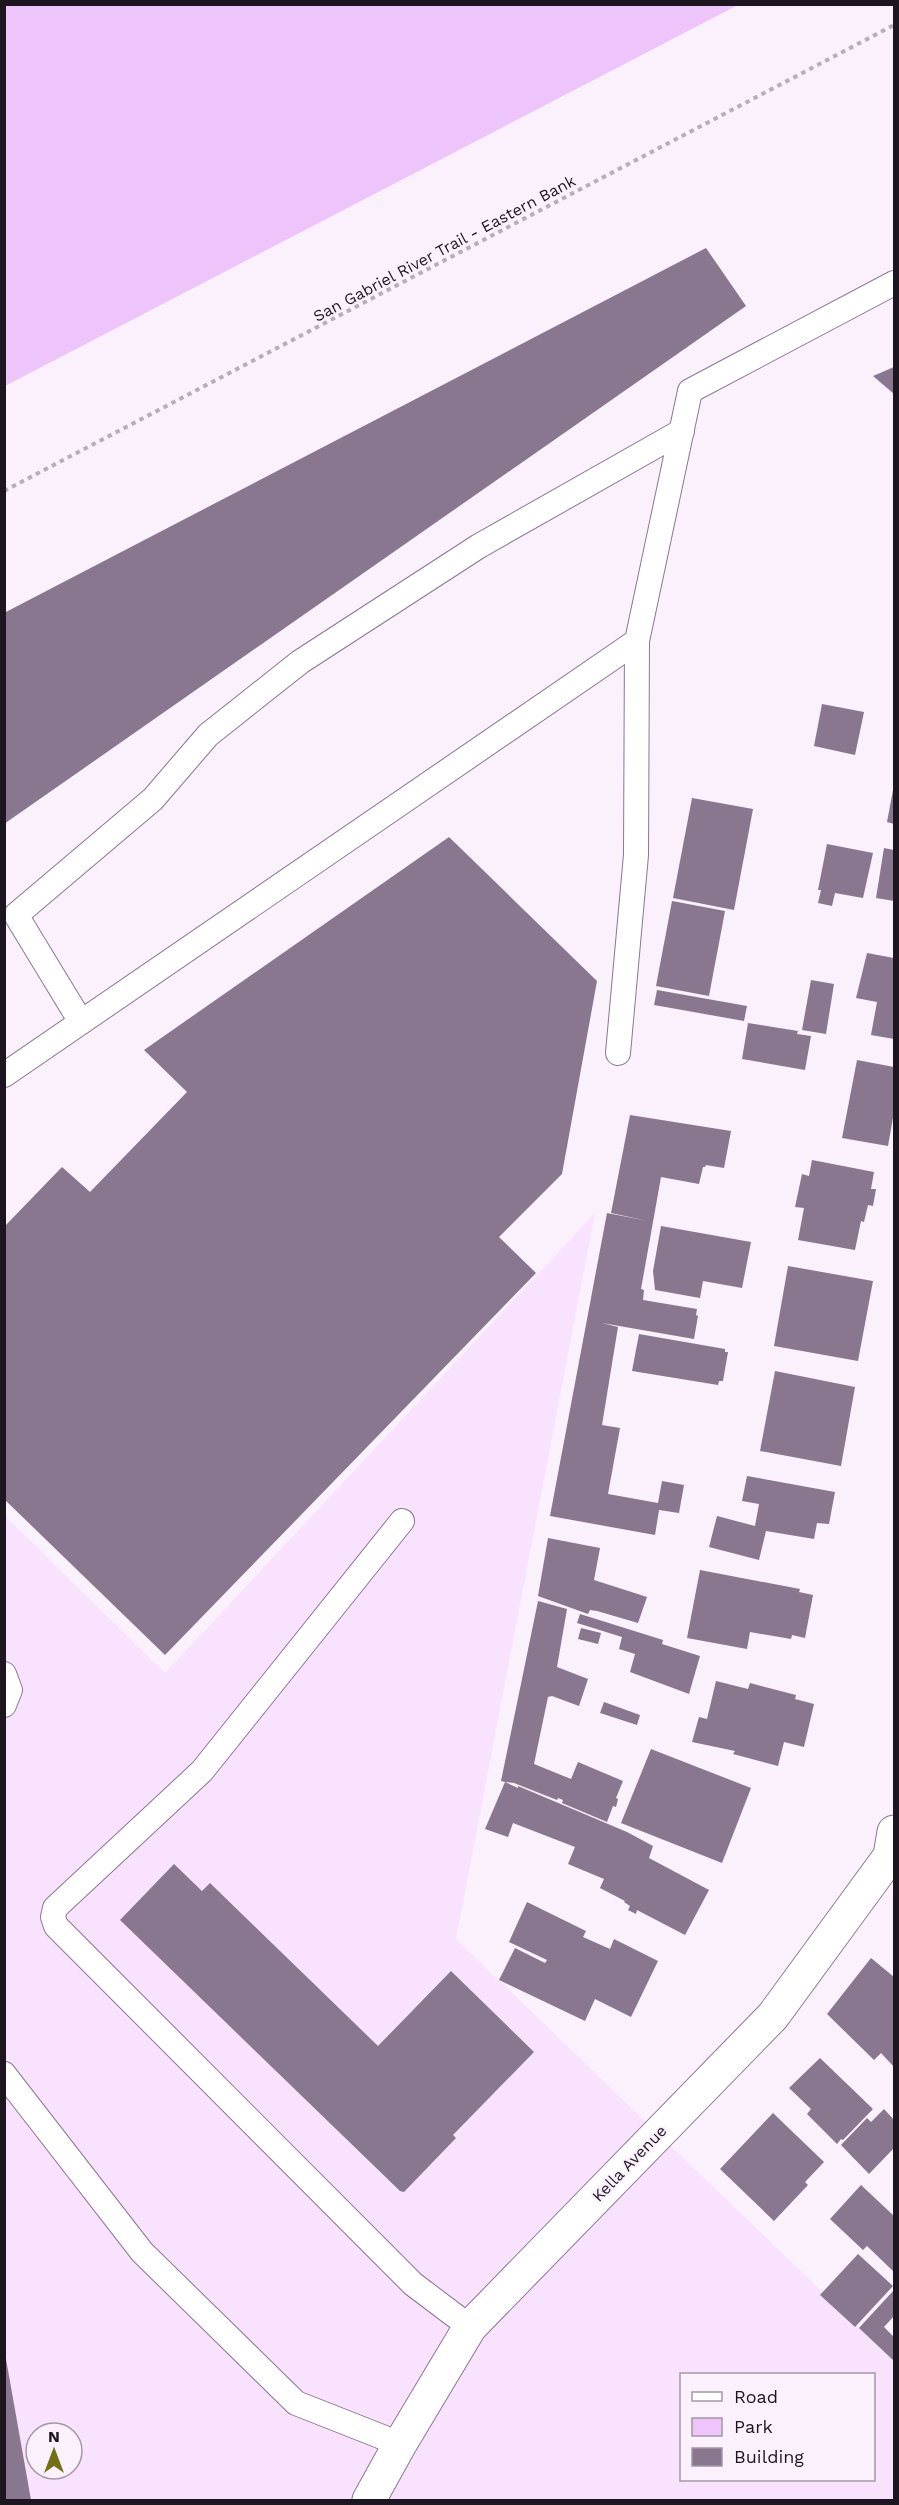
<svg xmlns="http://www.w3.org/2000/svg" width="899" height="2505" font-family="'Work Sans',sans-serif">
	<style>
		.built { fill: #f8e2fe; fill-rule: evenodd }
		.green { fill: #eec5fa }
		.building { fill: #89768f }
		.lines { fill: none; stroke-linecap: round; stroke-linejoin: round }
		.service-casing { stroke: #8b7791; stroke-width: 26 }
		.minor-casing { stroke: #8b7791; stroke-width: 35 }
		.path { stroke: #b6aeb8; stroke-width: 4; stroke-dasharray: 4.5 4.5; stroke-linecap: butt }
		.service { stroke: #fff; stroke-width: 24 }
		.minor { stroke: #fff; stroke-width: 33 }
		.labels { text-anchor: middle; stroke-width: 4.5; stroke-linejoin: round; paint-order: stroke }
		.street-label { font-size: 16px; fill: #1d1620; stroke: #faf1fc }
	</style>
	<rect width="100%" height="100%" fill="#faf1fc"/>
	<path class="built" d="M595,1213L456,1939L894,2361V2500H5L4,1515L165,1673ZM682,2374H874V2480H682ZM36,2433H72V2469H36Z"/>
	<polygon class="green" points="5,4 738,4 738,5 5,386"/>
	<g class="building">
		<polygon points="706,248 746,306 4,824 4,613"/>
		<polygon points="894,367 894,394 873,376"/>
		<polygon points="822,704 864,712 855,755 814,746"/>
		<polygon points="893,790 894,790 894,824 887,822"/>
		<polygon points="692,798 753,809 734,910 673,898"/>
		<polygon points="449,837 597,981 562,1174 499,1237 536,1273 165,1655 4,1499 4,1227 62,1167 90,1192 187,1092 144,1050"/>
		<polygon points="827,844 873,853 863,898 835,893 832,906 818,903 821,890 818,890"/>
		<polygon points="884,848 894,850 894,901 876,898"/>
		<polygon points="672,901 725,911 709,996 656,986"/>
		<polygon points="867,953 894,958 894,1039 871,1035 877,1002 856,998"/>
		<polygon points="811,980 834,984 826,1034 802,1030"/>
		<polygon points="657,990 747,1006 744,1021 654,1005"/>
		<polygon points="748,1023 798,1031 797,1034 811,1036 805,1070 742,1059"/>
		<polygon points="857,1060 894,1067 894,1112 888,1146 842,1138"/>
		<polygon points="630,1115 731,1131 724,1168 706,1165 705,1167 703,1167 699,1184 661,1177 653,1222 641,1289 644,1290 643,1300 697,1309 696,1315 698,1316 694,1339 602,1323 618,1327 602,1425 620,1428 608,1494 658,1503 662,1481 684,1485 679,1513 659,1510 655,1535 550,1516 607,1213 648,1221 611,1213"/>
		<polygon points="812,1160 874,1172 871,1189 876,1189 873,1206 868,1205 864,1222 861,1221 855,1250 798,1240 804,1208 795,1207 802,1174 809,1176"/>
		<polygon points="661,1226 751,1242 742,1288 703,1281 700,1298 655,1290 653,1271"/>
		<polygon points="788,1266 873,1281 858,1361 774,1346"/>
		<polygon points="639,1334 725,1349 725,1352 728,1352 723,1381 719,1381 718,1385 632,1371"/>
		<polygon points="775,1371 855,1387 841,1466 760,1451"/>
		<polygon points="747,1476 835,1492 829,1524 817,1523 814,1539 766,1531 759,1560 709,1547 717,1516 755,1526 759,1504 742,1501"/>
		<polygon points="548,1538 600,1548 594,1580 647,1597 638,1623 597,1611 590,1610 588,1614 538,1596"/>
		<polygon points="700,1570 800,1589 799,1592 813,1595 805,1638 792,1635 791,1639 750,1632 747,1649 687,1638"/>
		<polygon points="538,1601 567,1609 557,1667 588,1679 579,1706 552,1696 548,1697 534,1764 571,1779 578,1762 623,1781 616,1798 618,1799 616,1807 613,1806 607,1822 562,1803 563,1800 558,1798 557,1800 514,1783 505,1782 518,1788 518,1786 627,1832 653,1846 649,1858 709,1890 685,1935 637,1910 636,1914 628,1910 630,1906 624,1902 625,1901 600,1888 604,1879 568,1864 575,1847 513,1823 508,1837 485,1829 505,1782 501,1781"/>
		<polygon points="580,1614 663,1640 662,1644 700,1656 689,1694 630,1672 635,1654 619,1649 622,1637 577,1623"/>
		<polygon points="581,1628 601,1633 598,1644 578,1639"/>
		<polygon points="716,1681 748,1689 750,1683 796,1695 795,1699 814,1704 804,1747 784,1742 778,1766 733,1754 735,1751 692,1742 699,1717 707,1719"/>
		<polygon points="604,1702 640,1715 637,1725 600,1713"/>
		<polygon points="651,1749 751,1788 722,1863 621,1823"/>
		<polygon points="174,1864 202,1891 210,1883 378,2046 451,1971 534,2052 453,2135 456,2138 404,2192 400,2191 120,1920"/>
		<polygon points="527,1902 586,1931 583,1937 610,1949 614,1939 658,1961 631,2017 595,1999 585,2021 499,1980 515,1948 545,1963 547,1960 509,1942"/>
		<polygon points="871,1958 894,1977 894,2067 881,2053 874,2060 827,2014"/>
		<polygon points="820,2058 873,2109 843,2140 841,2139 837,2144 807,2114 811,2109 789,2088"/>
		<polygon points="884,2109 894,2120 894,2148 869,2174 841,2145 867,2118 871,2122"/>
		<polygon points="773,2113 824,2162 805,2182 808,2185 774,2221 720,2169"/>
		<polygon points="861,2185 894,2216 894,2272 867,2246 863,2250 830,2219"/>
		<polygon points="858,2254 893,2286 855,2327 820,2295"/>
		<polygon points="894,2290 894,2316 884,2327 894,2337 894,2361 859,2328"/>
		<polygon points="4,2359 6,2359 31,2500 4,2500"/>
	</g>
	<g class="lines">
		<defs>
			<g id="service">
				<polyline points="81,1022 16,915 153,799 208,735 300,662 479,546 682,431"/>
				<polyline points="618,1053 636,855 637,641"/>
				<polyline points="4,1075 637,641 690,391 894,283"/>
				<polyline points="402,1521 202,1771 55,1908 53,1917 56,1926 413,2284 470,2327"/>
				<polyline points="4,1674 10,1690 4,1705"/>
				<polyline points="4,2074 142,2252 296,2403 400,2444"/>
			</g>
			<polyline id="minor" points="369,2500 400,2444 470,2327 773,2016 890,1856 894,1832"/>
		</defs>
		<use href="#service" class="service-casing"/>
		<use href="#minor" class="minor-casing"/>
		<polyline class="path" points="4,491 894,25"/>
		<use href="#service" class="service"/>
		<use href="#minor" class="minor"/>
	</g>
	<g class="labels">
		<g class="street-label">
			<text transform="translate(444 248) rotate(-28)" y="6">San Gabriel River Trail - Eastern Bank</text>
			<text transform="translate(629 2163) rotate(-46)" y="6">Kella Avenue</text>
		</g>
	</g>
	<rect width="899" height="2505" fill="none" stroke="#1d1620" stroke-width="12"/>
	<rect x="680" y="2373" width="195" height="108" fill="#faf1fc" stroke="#a299a4" stroke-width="1.5"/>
	<rect x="692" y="2392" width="30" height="9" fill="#ffffff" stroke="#a299a4" stroke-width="1.5"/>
	<text x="734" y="2403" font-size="18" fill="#1d1620">Road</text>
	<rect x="692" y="2418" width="30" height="18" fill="#eec5fa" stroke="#a299a4" stroke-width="1.5"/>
	<text x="734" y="2433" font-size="18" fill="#1d1620">Park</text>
	<rect x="692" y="2448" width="30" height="18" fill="#89768f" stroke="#a299a4" stroke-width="1.5"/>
	<text x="734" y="2463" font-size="18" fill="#1d1620">Building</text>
	<g transform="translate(54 2451)"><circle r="28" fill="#faf1fc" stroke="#a299a4" stroke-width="1.5"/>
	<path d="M0-4.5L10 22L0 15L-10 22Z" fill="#737114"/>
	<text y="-9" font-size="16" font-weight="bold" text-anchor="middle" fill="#1d1620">N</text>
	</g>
</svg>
